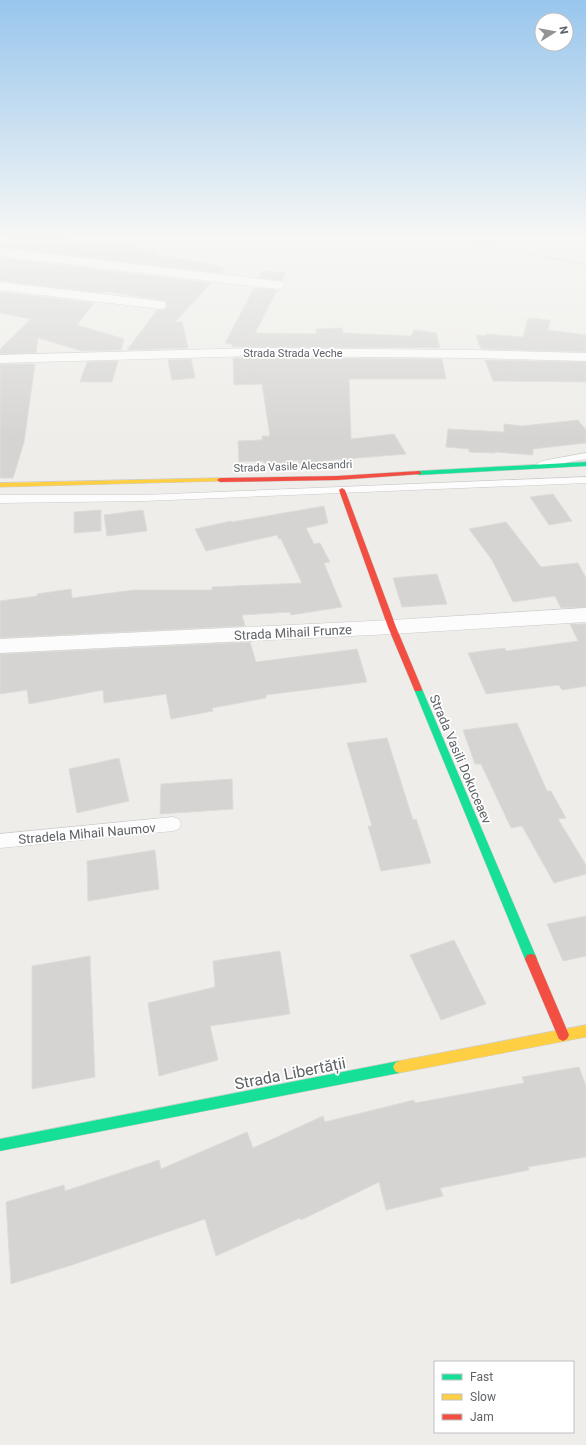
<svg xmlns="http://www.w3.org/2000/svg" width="586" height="1445" font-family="Roboto,sans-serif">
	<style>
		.building { fill: #d5d4d2; stroke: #dddcd8 }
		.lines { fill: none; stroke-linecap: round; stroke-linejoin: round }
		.lane-casing { stroke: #cbcbcb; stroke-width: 1 }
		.street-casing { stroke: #cbcbcb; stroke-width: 1 }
		.fast-casing { stroke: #cbcbca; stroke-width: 1 }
		.slow-casing { stroke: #cbcbca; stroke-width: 1 }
		.jam-casing { stroke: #cbcbca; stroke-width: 1 }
		.path { stroke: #cacecb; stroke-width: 1.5; stroke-dasharray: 2.5 1; stroke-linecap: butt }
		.lane { fill: #fcfcfc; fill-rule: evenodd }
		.street { fill: #fcfcfc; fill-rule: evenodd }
		.fast { fill: #16e098; fill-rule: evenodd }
		.slow { fill: #ffcf43; fill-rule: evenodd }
		.jam { fill: #f24e42; fill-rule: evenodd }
		.labels { text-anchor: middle; stroke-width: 3.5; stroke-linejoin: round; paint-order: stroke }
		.far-street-label { font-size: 11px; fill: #5f6266; stroke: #fff }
		.street-label { font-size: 13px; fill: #5f6266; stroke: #fff }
		.near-street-label { font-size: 16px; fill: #5f6266; stroke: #fff }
	</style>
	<rect width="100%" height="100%" fill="#eeede9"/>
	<g class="building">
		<polygon points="10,236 39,236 92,242 95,240 158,251 153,254 225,267 221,273 0,247"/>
		<polygon points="0,258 211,283 175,322 182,322 188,348 127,350 157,310 166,308 167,305 165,301 103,291 102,293 0,281"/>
		<polygon points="263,271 286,273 282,281 259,277"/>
		<polygon points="254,288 277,290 255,333 316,334 316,329 342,328 343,333 411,336 414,330 436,333 440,348 232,347 232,344 225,343"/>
		<polygon points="0,292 94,303 77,325 124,339 121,350 82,351 38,338 36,353 0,354 0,349 31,319 0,313"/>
		<polygon points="528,318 550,320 548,330 586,335 586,352 481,349 476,335 486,336 487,334 523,337"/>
		<polygon points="233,358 442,359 446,379 349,379 351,439 394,434 406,454 299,463 299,460 288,461 288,463 263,463 263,461 239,462 238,441 262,440 262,436 270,436 262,384 234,385"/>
		<polygon points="191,359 195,378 172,380 168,360"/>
		<polygon points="485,360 586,362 586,382 493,381"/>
		<polygon points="118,361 112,382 80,382 87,362"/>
		<polygon points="0,364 35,364 24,442 13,478 0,478"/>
		<polygon points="578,420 586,430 586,443 533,449 533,455 495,452 495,453 469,452 469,449 446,447 448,429 504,432 504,424 522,426"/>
		<polygon points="553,494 572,521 549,525 530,497"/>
		<polygon points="324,506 328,523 306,528 314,544 320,543 330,562 324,563 342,607 291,615 290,612 242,615 245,626 0,638 0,601 37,596 37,594 71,589 72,598 134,590 212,590 212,587 302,583 281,539 279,539 277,535 206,551 195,529 231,521 232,522"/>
		<polygon points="101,510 101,531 74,533 74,512"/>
		<polygon points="143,510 147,531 107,536 104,515"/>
		<polygon points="506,522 541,567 578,563 586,578 586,607 561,608 555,596 513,602 492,560 469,529"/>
		<polygon points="437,574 447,604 402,607 393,578"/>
		<polygon points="570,624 586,624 586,686 562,690 559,685 486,694 468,653 505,648 506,651 578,641"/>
		<polygon points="250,642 256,662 357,649 367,682 266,695 266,698 212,708 213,711 171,719 166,694 104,703 103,690 29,704 27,690 0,694 0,654"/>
		<polygon points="517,723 547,791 551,791 566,818 558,819 586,865 586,874 554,883 522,826 511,828 481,764 475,764 463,730"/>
		<polygon points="387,738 413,820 416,819 431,863 381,871 368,826 372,826 347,743"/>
		<polygon points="119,758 129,801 77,813 69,769"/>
		<polygon points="232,779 233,809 160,814 161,784"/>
		<polygon points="155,850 159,889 88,901 87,861"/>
		<polygon points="586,916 586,956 563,961 547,924"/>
		<polygon points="454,940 486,1004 441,1020 410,955"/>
		<polygon points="280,951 290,1014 210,1026 218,1060 159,1076 148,1003 215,987 213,961"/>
		<polygon points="90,956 95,1077 32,1089 32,966"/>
		<polygon points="579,1067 586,1086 586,1157 528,1167 529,1170 440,1188 443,1196 386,1210 379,1182 301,1220 300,1218 216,1256 205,1219 72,1265 11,1284 6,1202 64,1185 65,1191 159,1160 161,1169 247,1132 253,1148 323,1116 325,1122 414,1100 415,1103 524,1083 522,1077"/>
	</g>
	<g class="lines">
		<defs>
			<g id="lane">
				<polygon points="586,453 586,459 542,467 536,464 542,461"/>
				<polygon points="586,477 586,483 144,501 0,503 0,495 144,495"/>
				<polygon points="173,817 179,819 181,824 179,829 173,831 0,848 0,834"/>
			</g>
			<g id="street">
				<polygon points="0,248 278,281 282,282 284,285 282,288 278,289 0,256"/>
				<polygon points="0,282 160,301 165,302 166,305 165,308 160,309 0,290"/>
				<polygon points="257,348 472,350 586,353 586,361 472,358 257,356 0,363 0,355"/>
				<polygon points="586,608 586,622 392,634 0,653 0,639 392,620"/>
			</g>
			<g id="fast">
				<polygon points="586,462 586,466 419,475 416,473 419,471"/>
				<polygon points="418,686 422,689 537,959 535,963 531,964 527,963 525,959 414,689"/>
				<polygon points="399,1061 403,1063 405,1067 403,1071 399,1073 0,1151 0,1139"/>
			</g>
			<g id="slow">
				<polygon points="220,478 223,480 222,481 0,487 0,483"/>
				<polygon points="586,1025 586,1037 399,1073 395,1071 393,1067 395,1063 399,1061"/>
			</g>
			<g id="jam">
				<polygon points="419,471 421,472 421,474 337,480 220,482 217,480 220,478 337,476"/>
				<polygon points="342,488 345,490 396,627 422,689 421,691 415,691 414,689 388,627 339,490"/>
				<polygon points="531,954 535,955 569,1035 567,1039 563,1041 559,1039 525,959 527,955"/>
			</g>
		</defs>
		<use href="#lane" class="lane-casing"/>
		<use href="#street" class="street-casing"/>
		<use href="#fast" class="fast-casing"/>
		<use href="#slow" class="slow-casing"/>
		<use href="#jam" class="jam-casing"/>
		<polyline class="path" points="462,241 586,265"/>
		<use href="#lane" class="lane"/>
		<use href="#street" class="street"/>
		<use href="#fast" class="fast"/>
		<use href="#slow" class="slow"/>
		<use href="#jam" class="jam"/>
	</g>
	<linearGradient id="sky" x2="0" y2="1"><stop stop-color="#98c6ed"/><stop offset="0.54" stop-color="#f7f7f5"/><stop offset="1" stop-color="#f7f7f5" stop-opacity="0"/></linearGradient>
	<rect width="586" height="438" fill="url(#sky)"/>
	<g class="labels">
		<g class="far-street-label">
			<text x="293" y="357">Strada Strada Veche</text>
			<text transform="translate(293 466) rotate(-2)" y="4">Strada Vasile Alecsandri</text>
		</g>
		<g class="street-label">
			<text transform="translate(293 632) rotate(-3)" y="5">Strada Mihail Frunze</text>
			<text transform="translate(461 759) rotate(67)" y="5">Strada Vasili Dokuceaev</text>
			<text transform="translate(87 833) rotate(-5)" y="5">Stradela Mihail Naumov</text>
		</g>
		<g class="near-street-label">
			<text transform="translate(290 1073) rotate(-11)" y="6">Strada Libertății</text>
		</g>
	</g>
	<rect x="434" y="1361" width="140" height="72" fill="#ffffff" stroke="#bfc0c2"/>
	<rect x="442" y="1374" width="20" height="6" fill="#16e098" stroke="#bfc0c2"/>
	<text x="470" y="1381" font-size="12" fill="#5f6266">Fast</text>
	<rect x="442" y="1394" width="20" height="6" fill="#ffcf43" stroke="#bfc0c2"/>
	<text x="470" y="1401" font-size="12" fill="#5f6266">Slow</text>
	<rect x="442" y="1414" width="20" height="6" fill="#f24e42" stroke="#bfc0c2"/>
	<text x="470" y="1421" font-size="12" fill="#5f6266">Jam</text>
	<g transform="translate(554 32) rotate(79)"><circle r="19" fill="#ffffff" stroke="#bfc0c2"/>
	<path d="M0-3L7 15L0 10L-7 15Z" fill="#919394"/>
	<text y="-6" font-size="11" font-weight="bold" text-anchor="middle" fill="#5f6266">N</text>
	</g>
</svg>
